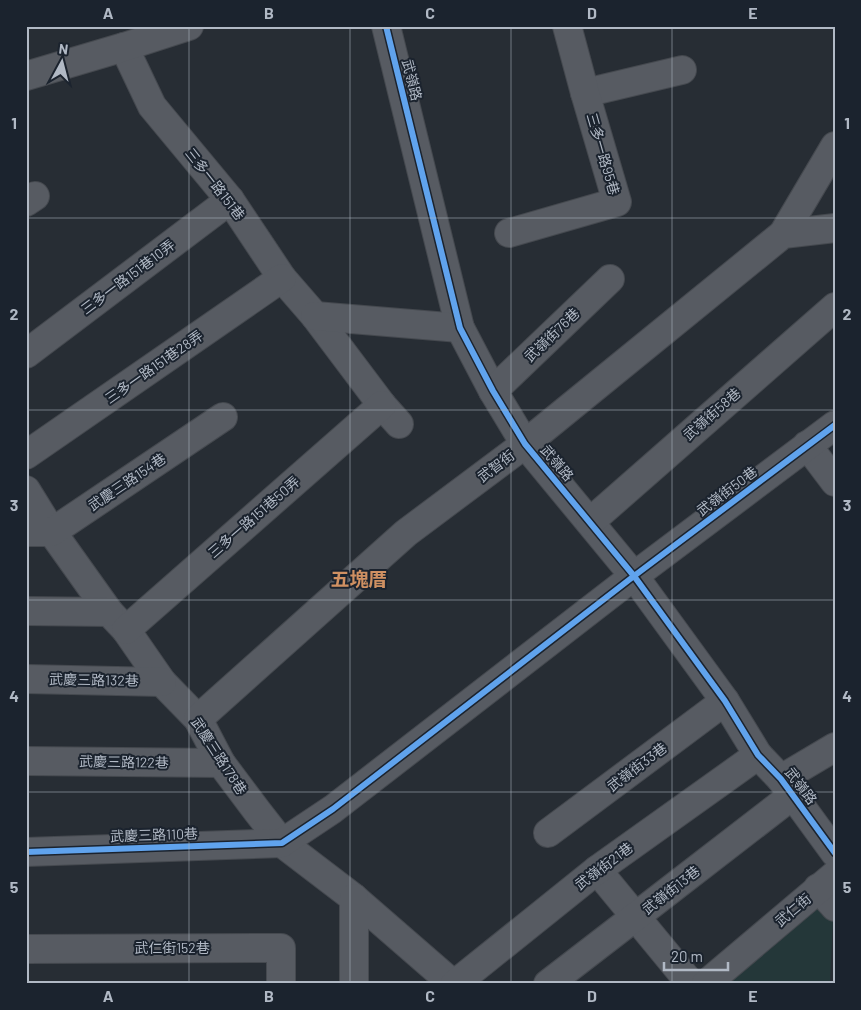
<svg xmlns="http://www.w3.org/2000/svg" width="861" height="1010" font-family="Barlow,'Noto Sans TC',sans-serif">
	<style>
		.green { fill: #243739 }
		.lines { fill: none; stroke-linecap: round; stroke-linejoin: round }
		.minor-casing { stroke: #45494f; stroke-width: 30 }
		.minor { stroke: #575b62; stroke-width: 28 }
		.cycleway-casing { stroke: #1b232e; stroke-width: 9 }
		.cycleway { stroke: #60a3ed; stroke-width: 6 }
		.grid { fill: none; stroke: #b1b9c5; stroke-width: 1; stroke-opacity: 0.55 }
		.labels { text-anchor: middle; stroke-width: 4; stroke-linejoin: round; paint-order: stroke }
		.street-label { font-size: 14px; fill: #b1b9c5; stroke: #1b232e }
		.district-label { font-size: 19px; font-weight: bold; fill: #cf9062; stroke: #1b232e }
		.neatline { fill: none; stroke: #b1b9c5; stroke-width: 2 }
		.grid-label { font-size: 16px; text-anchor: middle; font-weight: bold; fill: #b1b9c5 }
	</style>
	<rect width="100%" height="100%" fill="#272d34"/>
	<polygon class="green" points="812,906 825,906 833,918 830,984 723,984"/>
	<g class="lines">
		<defs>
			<g id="minor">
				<polyline points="386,26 460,328 493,391 525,444 634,576 725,701 758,755 781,779 835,853"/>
				<polyline points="124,47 152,106 230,200 282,278 315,316 382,405 399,424"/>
				<polyline points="26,76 124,47 189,26"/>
				<polyline points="585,93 682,70"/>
				<polyline points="26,202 35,196"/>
				<polyline points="509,233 617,202 585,93 567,26"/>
				<polyline points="783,234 835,146"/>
				<polyline points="315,316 460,328"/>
				<polyline points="26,354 230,200"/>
				<polyline points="493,391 610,279"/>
				<polyline points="807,445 835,482"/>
				<polyline points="26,455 282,278"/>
				<polyline points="26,490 52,532 109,612 126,630 162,682 198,719 221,763 257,811 282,843 354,898 453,984"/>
				<polyline points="590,522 835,307"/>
				<polyline points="26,532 52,532 223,417"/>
				<polyline points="26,611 109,612"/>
				<polyline points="126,630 382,405"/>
				<polyline points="26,679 162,682"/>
				<polyline points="198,719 406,533 525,444 783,234 835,228"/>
				<polyline points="26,761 221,763"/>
				<polyline points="781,779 835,747"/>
				<polyline points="548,833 725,701"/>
				<polyline points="26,852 282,843 333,809 634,576 835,425"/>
				<polyline points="597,870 691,984"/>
				<polyline points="818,888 835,907"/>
				<polyline points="354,898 354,984"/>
				<polyline points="26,949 281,948 281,984"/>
				<polyline points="455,984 597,870 758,755"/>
				<polyline points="548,984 635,917 793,795"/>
				<polyline points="706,984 835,875"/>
			</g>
		</defs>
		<use href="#minor" class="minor-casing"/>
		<use href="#minor" class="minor"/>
		<defs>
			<g id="cycleway">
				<polyline points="386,26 460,328 493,391 525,444 634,576 725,701 758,755 781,779 835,853"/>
				<polyline points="26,852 282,843 333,809 634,576 835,425"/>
			</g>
		</defs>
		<use href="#cycleway" class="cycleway-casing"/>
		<use href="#cycleway" class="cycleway"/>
	</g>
	<path class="grid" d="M189,26V984M350,26V984M511,26V984M672,26V984M26,218H835M26,410H835M26,600H835M26,792H835"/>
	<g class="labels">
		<g class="street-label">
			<text transform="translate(412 80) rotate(76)" y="5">武嶺路</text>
			<text transform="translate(603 154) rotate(74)" y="5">三多一路95巷</text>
			<text transform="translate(215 184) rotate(52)" y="5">三多一路151巷</text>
			<text transform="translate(128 277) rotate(-37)" y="5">三多一路151巷10弄</text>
			<text transform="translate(552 335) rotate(-44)" y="5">武嶺街76巷</text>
			<text transform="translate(154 367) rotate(-35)" y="5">三多一路151巷28弄</text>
			<text transform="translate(712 414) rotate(-41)" y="5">武嶺街58巷</text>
			<text transform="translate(557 463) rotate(50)" y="5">武嶺路</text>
			<text transform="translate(496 466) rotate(-37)" y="5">武智街</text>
			<text transform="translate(127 482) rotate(-34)" y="5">武慶三路154巷</text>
			<text transform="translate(727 491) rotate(-37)" y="5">武嶺街50巷</text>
			<text transform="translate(254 517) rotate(-41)" y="5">三多一路151巷50弄</text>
			<text transform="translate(94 680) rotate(1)" y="5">武慶三路132巷</text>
			<text transform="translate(219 756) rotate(57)" y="5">武慶三路178巷</text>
			<text transform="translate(124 762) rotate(1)" y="5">武慶三路122巷</text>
			<text transform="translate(637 767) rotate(-37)" y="5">武嶺街33巷</text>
			<text transform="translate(801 786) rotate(53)" y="5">武嶺路</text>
			<text transform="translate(154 835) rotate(-2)" y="5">武慶三路110巷</text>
			<text transform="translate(604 866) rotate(-37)" y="5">武嶺街21巷</text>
			<text transform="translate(671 890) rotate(-38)" y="5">武嶺街13巷</text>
			<text transform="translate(793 910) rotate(-40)" y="5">武仁街</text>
			<text x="172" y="953">武仁街152巷</text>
		</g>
		<g class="district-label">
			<text x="359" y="586">五塊厝</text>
		</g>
	</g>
	<rect width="861" height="1010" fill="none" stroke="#1b232e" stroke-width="55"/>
	<g transform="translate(62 62) rotate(7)" stroke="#1b232e" stroke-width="4" paint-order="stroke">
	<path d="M0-4L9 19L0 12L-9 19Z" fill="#b1b9c5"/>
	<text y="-8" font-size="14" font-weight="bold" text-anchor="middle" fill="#b1b9c5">N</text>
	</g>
	<path d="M664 962v8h64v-8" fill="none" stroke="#b1b9c5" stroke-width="2.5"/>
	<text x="671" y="962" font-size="15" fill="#b1b9c5" stroke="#1b232e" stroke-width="4" paint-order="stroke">20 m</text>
	<rect x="28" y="28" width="806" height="954" class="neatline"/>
	<g class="grid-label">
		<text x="108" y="19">A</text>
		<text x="269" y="19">B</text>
		<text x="430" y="19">C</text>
		<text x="592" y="19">D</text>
		<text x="753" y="19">E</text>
		<text x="14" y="129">1</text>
		<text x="847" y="129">1</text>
		<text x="14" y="320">2</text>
		<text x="847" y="320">2</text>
		<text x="14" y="511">3</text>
		<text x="847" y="511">3</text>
		<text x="14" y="702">4</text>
		<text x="847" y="702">4</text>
		<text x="14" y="893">5</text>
		<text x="847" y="893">5</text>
		<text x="108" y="1002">A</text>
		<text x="269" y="1002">B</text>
		<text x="430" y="1002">C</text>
		<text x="592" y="1002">D</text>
		<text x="753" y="1002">E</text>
	</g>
</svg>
